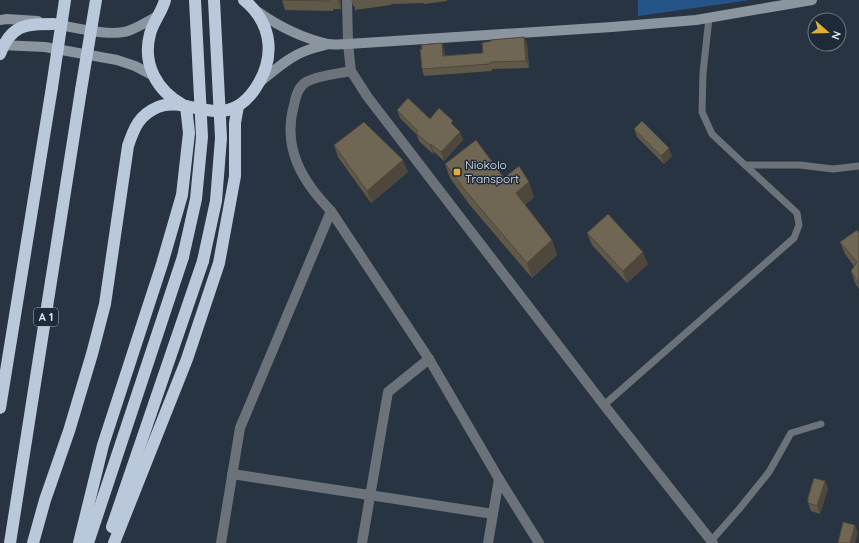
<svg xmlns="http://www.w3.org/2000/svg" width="859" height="543" font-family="Quicksand,sans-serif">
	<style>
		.green { fill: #255488 }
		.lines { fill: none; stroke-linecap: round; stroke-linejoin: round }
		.lane { stroke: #6c7279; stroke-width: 7 }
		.street { stroke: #6c7279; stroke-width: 10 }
		.secondary { stroke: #8b95a0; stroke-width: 10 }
		.highway { stroke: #b9c8da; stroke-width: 12 }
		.highway-bridge { stroke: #b9c8da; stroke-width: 12 }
		.wall { fill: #605848 }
		.shaded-wall { fill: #4e473b }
		.building { fill: #706654; stroke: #4e473b }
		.poi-dot { fill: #e2af34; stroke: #1e2a38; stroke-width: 1.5 }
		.labels { text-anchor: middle; stroke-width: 3; stroke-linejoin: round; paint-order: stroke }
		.shield { fill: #1e2a38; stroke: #a8b0bc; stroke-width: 1 }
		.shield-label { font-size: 11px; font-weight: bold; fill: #e3eaf4 }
		.poi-label { font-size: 12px; fill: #e3eaf4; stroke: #1e2a38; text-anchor: start }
	</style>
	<rect width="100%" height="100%" fill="#283442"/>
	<polygon class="green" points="638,0 750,0 638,16"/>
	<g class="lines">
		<g class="lane">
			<polyline points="709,18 703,73 702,112 712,134 745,165 800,165 833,169 859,166"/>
			<polyline points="604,405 794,238 799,225 797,213 745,165"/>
			<polyline points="711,541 740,508 769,472 791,433 821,424"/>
		</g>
		<g class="street">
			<polyline points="347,0 348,44 351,71 367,96 604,405 713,543"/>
			<path d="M351,71C336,74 319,75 306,82C298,87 296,96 294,105C282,148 302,181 331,211L429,359L499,479L539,543"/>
			<polyline points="232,474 493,514"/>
			<polyline points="221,543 240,428 331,211"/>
			<polyline points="362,543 388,392 429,359"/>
			<polyline points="488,543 499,479"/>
		</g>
		<g class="secondary">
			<path d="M257,11C278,26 302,38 328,44C334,45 341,44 348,44L612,27L696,20L812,0"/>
			<polyline points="0,20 7,19 38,21"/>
			<path d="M54,24C74,27 109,37 128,31C139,27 149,21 159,15"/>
			<polyline points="0,45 45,47 117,60 135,66 154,76"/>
			<path d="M261,81C275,70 290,56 308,50C315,47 322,46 329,44"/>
		</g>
		<g class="highway">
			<path d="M165,0C162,12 153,22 150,34C142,64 157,91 183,105"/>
			<path d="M0,54C11,24 26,24 54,24"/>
			<polyline points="0,408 52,87"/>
			<polyline points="112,527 203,261"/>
			<polyline points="10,543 81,90"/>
			<path d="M33,543L45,500L69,431L92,354L105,304L128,146C134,128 139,115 158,107C181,97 212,121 238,106C244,102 251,95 255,89C276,58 273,24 244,0"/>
			<polyline points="79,543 103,445 162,264 182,195 189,133 186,106"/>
			<polyline points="88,543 183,257"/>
			<polyline points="114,543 187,359 219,263 235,176 235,123 238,106"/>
		</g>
		<g class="highway-bridge">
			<polyline points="52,87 65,0"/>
			<polyline points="81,90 96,0"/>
			<polyline points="183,257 196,199 202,137 195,0"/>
			<polyline points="203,261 216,201 221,138 214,0"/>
		</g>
	</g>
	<g class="wall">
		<polygon points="282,0 341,0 341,9 333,9 333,11 285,10"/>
		<polygon points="351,0 447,0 447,1 424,4 424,3 391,4 391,5 355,10 355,7 354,7"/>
		<polygon points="524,37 527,44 529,68 492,69 492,71 424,76 422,69 444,50 445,56 483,53"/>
		<polygon points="397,110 430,119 454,126 460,132 463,140 444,161 434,152 433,154 419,141 417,135 400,118"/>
		<polygon points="634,129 672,156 664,164 637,137"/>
		<polygon points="334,145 408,172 371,203 338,157"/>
		<polygon points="445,164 504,178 534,197 525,205 552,240 557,255 532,278 469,204 450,178"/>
		<polygon points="587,233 648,264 627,283 592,245"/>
		<polygon points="859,233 859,289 855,283 851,271 854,266 845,254 840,242"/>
		<polygon points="825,481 828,489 820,514 811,511 808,503"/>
	</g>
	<g class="shaded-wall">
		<polygon points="338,0 341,0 341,9"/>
		<polygon points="524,37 527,44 529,68 526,61"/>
		<polygon points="442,43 444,50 445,63 443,56"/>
		<polygon points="460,132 463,140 444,161 441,152"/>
		<polygon points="431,144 434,152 433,154 430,145"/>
		<polygon points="669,148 672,156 664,164 661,156"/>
		<polygon points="403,160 408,172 371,203 367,191"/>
		<polygon points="529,182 534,197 521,208 516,193"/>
		<polygon points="552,240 557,255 532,278 527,263"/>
		<polygon points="643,252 648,264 627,283 623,271"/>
		<polygon points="825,481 828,489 820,514 817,506"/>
		<polygon points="855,525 858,533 855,543 850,543"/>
	</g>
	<g class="building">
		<polygon points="282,0 329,0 329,1"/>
		<polygon points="524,37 526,61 490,62 490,64 422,69 420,49 422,49 421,45 442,43 443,56 483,53 482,43 491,41 491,40"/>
		<polygon points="408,98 430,119 439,108 453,121 451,123 460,132 441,152 431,144 430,145 416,133 418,131 397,110"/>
		<polygon points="642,121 669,148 661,156 634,129"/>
		<polygon points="364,122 403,160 367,191 334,145"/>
		<polygon points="476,140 504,178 519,166 529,182 516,193 552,240 527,263 464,189 445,164"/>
		<polygon points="608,214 643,252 623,271 587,233"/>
		<polygon points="857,230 859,233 859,284 851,271 857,262 840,242"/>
		<polygon points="814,478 825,481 817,506 808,503 808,498"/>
		<polygon points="843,522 855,525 850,543 838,543"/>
	</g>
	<rect class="poi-dot" x="453" y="168" width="8" height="8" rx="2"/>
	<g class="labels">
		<rect class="shield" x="34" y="308" width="24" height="18" rx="3"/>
		<g class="shield-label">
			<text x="46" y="321">A 1</text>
		</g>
		<g class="poi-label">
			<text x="465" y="169">Niokolo<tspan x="465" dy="14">Transport</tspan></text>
		</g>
	</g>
	<g transform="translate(827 32) rotate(110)"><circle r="19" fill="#1e2a38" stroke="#6d7783"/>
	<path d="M0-3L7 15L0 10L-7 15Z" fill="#e2af34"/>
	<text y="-6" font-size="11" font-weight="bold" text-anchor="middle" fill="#e3eaf4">N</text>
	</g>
</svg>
